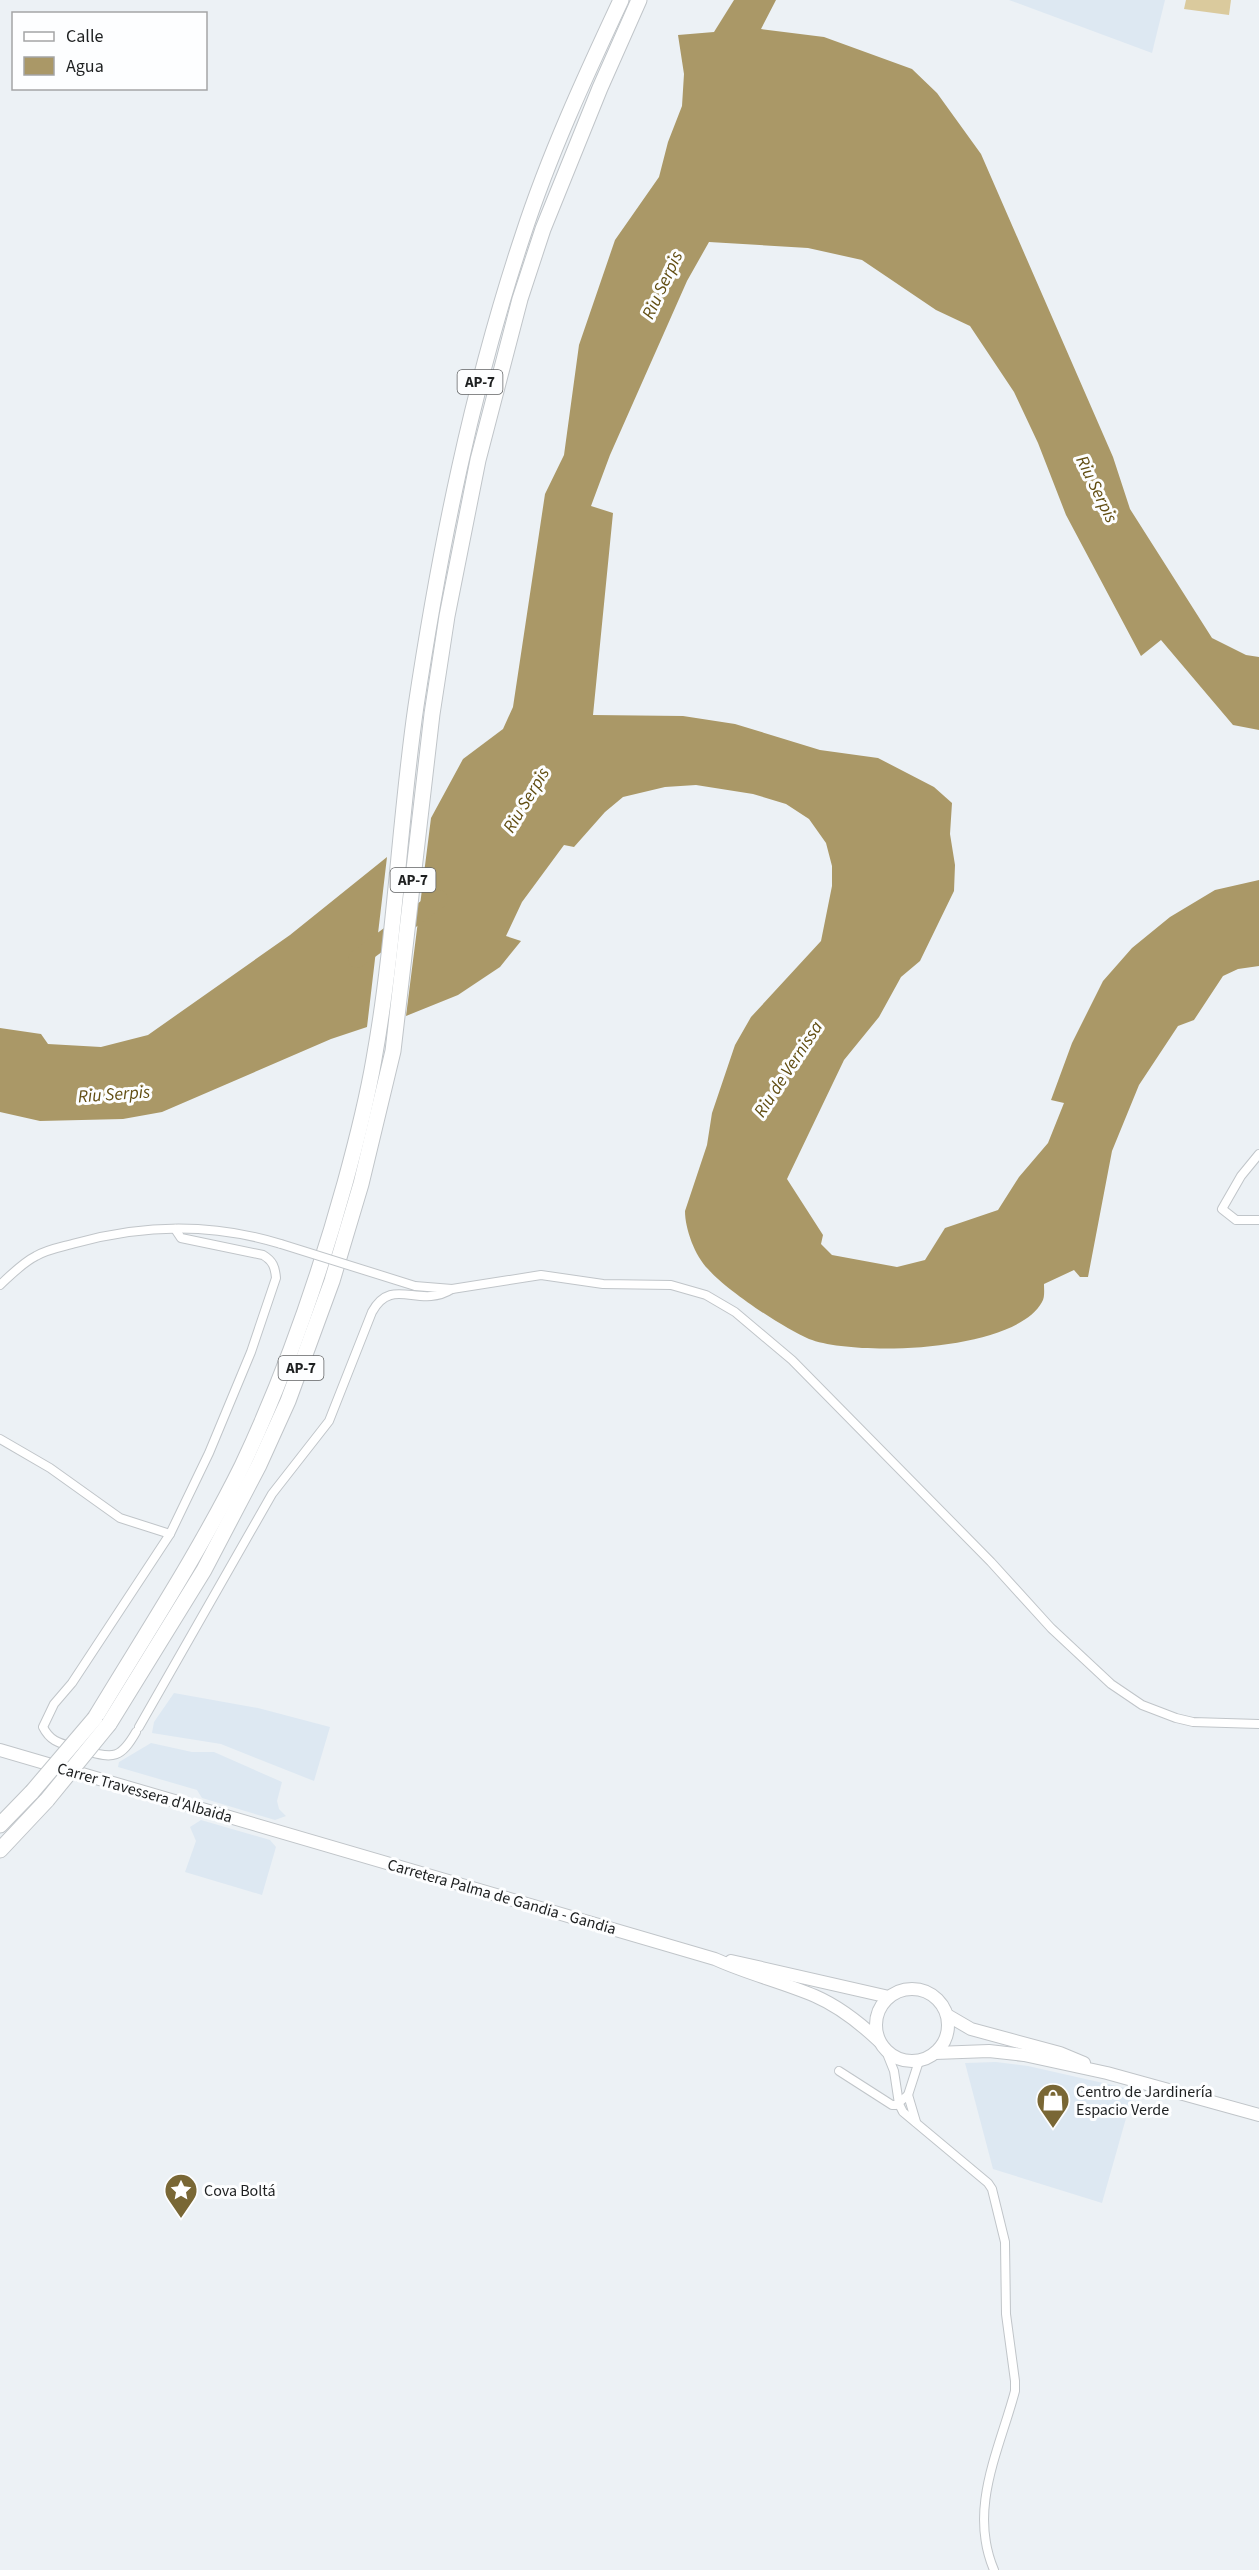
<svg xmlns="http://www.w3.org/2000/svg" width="1259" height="2570" font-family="'Source Sans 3',sans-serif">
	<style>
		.built { fill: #dde8f2 }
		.green { fill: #daca9d }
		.water { fill: #aa9867 }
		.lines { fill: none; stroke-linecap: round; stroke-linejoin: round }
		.river { stroke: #aa9867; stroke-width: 18 }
		.minor-casing { stroke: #c0c5c9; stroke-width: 10 }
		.secondary-casing { stroke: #c0c5c9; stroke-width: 14 }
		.motorway-casing { stroke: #c0c5c9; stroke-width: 17 }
		.minor { stroke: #fff; stroke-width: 8 }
		.secondary { stroke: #fff; stroke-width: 12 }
		.motorway { stroke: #fff; stroke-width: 15 }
		.minor-bridge-casing { stroke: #c0c5c9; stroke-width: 10; stroke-linecap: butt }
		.motorway-bridge-casing { stroke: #c0c5c9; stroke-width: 17; stroke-linecap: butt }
		.minor-bridge { stroke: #fff; stroke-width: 8 }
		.motorway-bridge { stroke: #fff; stroke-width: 15 }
		.labels { text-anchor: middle; stroke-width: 6; stroke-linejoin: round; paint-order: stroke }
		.shield { fill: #fdfeff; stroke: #616364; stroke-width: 1.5 }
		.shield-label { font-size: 15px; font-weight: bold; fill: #1e2021 }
		.street-label { font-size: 16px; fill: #1e2021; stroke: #fdfeff }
		.poi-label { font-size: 16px; fill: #1e2021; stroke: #fdfeff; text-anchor: start }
		.water-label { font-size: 18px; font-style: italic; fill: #624e13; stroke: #fdfeff }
	</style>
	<rect width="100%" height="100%" fill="#ecf1f5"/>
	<g class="built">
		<polygon points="1009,0 1165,0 1152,53"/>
		<polygon points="174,1693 258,1708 330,1727 314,1781 221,1744 152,1733 154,1722"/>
		<polygon points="151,1743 192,1752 214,1752 282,1782 277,1801 279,1809 286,1816 275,1820 202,1798 197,1790 118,1767 119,1762"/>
		<polygon points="201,1820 270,1840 276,1847 262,1895 185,1872 196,1841 190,1827"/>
		<polygon points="996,2062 1028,2066 1134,2090 1102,2203 993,2169 965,2063"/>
	</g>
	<polygon class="green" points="1186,0 1231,0 1229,15 1184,9"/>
	<g class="water">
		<path d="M734,0H776L761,29L824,37L912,69L937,93L981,154L1113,457L1130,509L1212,638L1246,655L1259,657V730L1233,725L1161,640L1141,656L1066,515L1038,443L1014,392L970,326L936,310L862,260L808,248L709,242L687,281L610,455L591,506L613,513L593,715L683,716L735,724L820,750L878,758L934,787L952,803L950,834L955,865L954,891L920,961L901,977L879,1017L844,1060L787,1179L823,1235L821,1244L832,1255L897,1267L925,1260L945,1228L998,1210L1019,1177L1048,1143L1064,1103L1051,1100L1072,1043L1103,981L1132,948L1170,917L1215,890L1259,880V966L1238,969L1223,976L1194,1020L1178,1026L1139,1085L1112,1151L1088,1277H1080L1074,1270L1044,1284C1044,1289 1045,1298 1042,1302C1015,1352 856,1357 809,1339C783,1328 726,1290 708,1269C695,1256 685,1229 685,1211L707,1145L712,1113L735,1045L751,1017L821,941L832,886V866L826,843L809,819L786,804L753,794L696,785L665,787L623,797L605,812L574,847L564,845L522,902L506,936L521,941L500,967L458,995L406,1016L431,818L463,759L503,729L513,707L545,494L564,455L579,345L615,240L659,177L668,142L682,106L684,74L678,35L714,32Z"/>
		<polygon points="387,857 367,1027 331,1039 162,1112 123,1119 40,1121 0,1112 0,1028 41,1034 48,1044 101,1047 148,1035 290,935"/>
	</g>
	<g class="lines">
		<polyline class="river" points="357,959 439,899"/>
		<defs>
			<g id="minor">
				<polyline points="1259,1154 1241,1176 1222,1209 1236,1220 1259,1220"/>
				<path d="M0,1285C11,1275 22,1263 36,1256C48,1249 62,1247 76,1243C144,1224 213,1223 281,1244"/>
				<polyline points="415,1286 452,1289"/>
				<polyline points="0,1439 50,1468 120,1518 170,1534"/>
				<path d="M139,1727L272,1494L329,1421L372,1312C392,1275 419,1310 452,1289L541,1275L603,1284L671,1285L706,1295L735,1312L792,1360L991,1562L1051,1628L1111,1684L1142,1705L1176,1718L1193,1722L1259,1724"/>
				<path d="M73,1747C59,1743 50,1741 43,1727L54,1704L72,1683L170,1534L209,1453L251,1352L276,1278C275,1267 273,1261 263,1255L181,1238L175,1229"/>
				<path d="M86,1751C114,1759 121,1758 136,1732"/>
				<path d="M886,2051L894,2071L899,2104L903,2112L988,2183L992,2189L1005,2242L1006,2314L1015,2381V2391C999,2451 968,2509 994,2570"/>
				<polyline points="839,2071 892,2105 896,2105 908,2095 919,2061"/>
				<polyline points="908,2095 916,2122"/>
			</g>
			<g id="secondary">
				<path d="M0,1750L715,1959C748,1974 782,1982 815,1996C838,2006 860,2023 879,2041"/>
				<polyline points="731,1961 889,1997"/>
				<circle cx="912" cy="2025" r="36"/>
				<polyline points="947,2015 971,2029 1060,2053 1084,2063"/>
				<polyline points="935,2053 989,2051 1024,2055 1107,2073 1259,2115"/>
			</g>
			<g id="motorway">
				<path d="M95,1718C145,1635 199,1553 242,1466C285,1375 318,1280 345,1183C356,1143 367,1100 374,1059C395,943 399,823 416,706C440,547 472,388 523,235C549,155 585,77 621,0"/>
				<polyline points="109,1724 204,1570 259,1465 288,1401 332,1281 361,1184 393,1051 432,714 447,616 478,460 520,299 543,229 600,88 639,0"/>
				<polyline points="0,1825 32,1792"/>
				<polyline points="0,1850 47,1800"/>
			</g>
		</defs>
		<use href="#minor" class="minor-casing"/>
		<use href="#secondary" class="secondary-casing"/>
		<use href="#motorway" class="motorway-casing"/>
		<use href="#minor" class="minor"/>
		<use href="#secondary" class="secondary"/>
		<use href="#motorway" class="motorway"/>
		<defs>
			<polyline id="minor-bridge" points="281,1244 415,1286"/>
			<g id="motorway-bridge">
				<polyline points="32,1792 95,1718"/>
				<polyline points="47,1800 109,1724"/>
			</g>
		</defs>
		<use href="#minor-bridge" class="minor-bridge-casing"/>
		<use href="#motorway-bridge" class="motorway-bridge-casing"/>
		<use href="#minor-bridge" class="minor-bridge"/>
		<use href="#motorway-bridge" class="motorway-bridge"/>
	</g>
	<defs>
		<symbol id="shop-pin" viewBox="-11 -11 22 30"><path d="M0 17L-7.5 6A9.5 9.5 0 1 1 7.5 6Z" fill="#796735" stroke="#fdfeff"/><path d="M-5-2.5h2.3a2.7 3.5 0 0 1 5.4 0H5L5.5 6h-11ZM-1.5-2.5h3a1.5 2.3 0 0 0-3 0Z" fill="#fff"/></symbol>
		<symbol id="sight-pin" viewBox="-11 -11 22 30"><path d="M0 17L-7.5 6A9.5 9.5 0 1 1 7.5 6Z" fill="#796735" stroke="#fdfeff"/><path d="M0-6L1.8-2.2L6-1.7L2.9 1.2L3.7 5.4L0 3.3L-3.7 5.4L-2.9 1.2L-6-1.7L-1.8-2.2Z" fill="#fff"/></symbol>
	</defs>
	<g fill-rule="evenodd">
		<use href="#shop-pin" x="1034" y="2081" width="38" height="52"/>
		<use href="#sight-pin" x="162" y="2171" width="38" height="52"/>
	</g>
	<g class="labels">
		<g class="shield">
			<rect x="457.5" y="370" width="45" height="24" rx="4.5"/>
			<rect x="390.5" y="868" width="45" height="24" rx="4.5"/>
			<rect x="278.5" y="1356" width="45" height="24" rx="4.5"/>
		</g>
		<g class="shield-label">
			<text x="480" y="387">AP-7</text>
			<text x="413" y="885">AP-7</text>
			<text x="301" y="1373">AP-7</text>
		</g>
		<g class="street-label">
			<text transform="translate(145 1792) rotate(16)" y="6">Carrer Travessera d'Albaida</text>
			<text transform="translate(502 1896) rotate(16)" y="6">Carretera Palma de Gandia - Gandia</text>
		</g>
		<g class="poi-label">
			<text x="1076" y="2097">Centro de Jardinería<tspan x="1076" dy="18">Espacio Verde</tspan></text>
			<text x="204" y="2196">Cova Boltá</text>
		</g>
		<g class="water-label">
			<text transform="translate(662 285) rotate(-65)" y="6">Riu Serpis</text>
			<text transform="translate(1097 489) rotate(64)" y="6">Riu Serpis</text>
			<text transform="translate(526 800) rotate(-59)" y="6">Riu Serpis</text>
			<text transform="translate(788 1069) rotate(-57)" y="6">Riu de Vernissa</text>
			<text transform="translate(114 1094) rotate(-4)" y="6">Riu Serpis</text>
		</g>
	</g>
	<rect x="12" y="12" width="195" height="78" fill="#fdfeff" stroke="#a4a5a6" stroke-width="1.5"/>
	<rect x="24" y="32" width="30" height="9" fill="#ffffff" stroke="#a4a5a6" stroke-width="1.5"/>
	<text x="66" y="42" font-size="18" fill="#1e2021">Calle</text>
	<rect x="24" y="57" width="30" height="18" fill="#aa9867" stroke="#a4a5a6" stroke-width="1.5"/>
	<text x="66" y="72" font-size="18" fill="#1e2021">Agua</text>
</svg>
